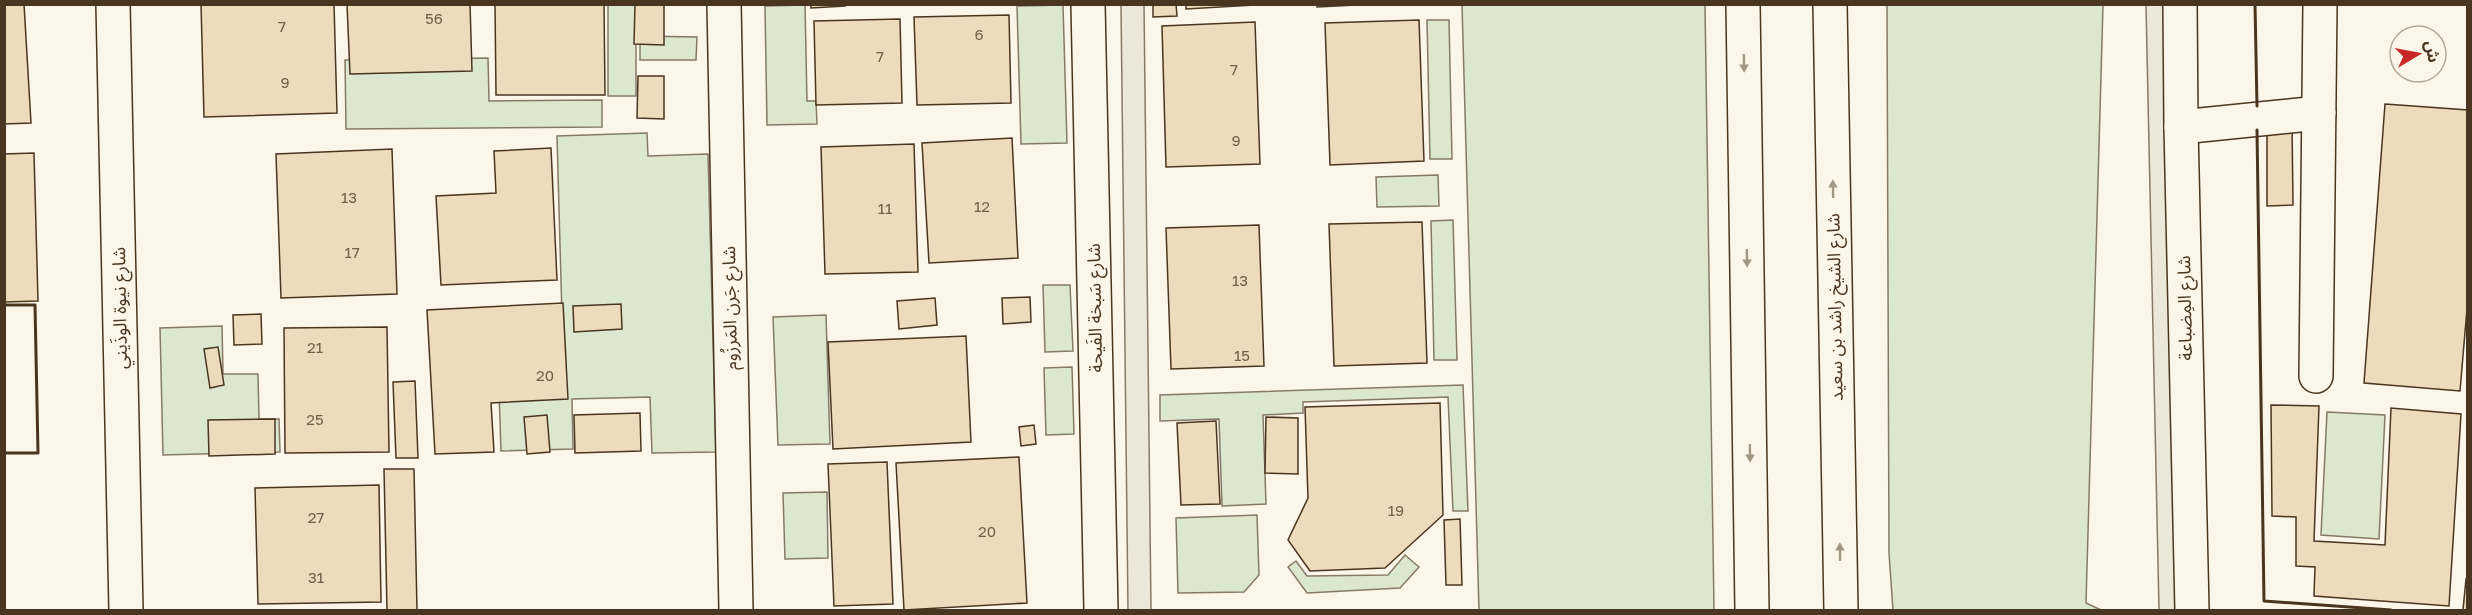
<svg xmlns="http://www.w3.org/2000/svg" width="2472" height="615" font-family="'Golos Text','Noto Sans Arabic',sans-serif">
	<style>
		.green { fill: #dce7d0; stroke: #887966; stroke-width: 1.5 }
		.parking { fill: #ede7d9; stroke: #887966; stroke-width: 1.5 }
		.building { fill: #ecdcbc; stroke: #4a3520; stroke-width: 1.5 }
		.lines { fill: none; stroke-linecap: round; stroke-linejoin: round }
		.minor-casing { stroke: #4a3520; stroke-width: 36 }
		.major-casing { stroke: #4a3520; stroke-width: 36 }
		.minor { stroke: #fbf6e9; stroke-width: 33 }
		.major { stroke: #fbf6e9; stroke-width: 33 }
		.wall { stroke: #4a3520; stroke-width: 3 }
		.oneway { fill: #a29684 }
		.labels { text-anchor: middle; stroke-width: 4.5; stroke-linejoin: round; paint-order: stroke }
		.number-label { font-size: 15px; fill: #725f47 }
		.street-label { font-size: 18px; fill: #4a3520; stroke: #fbf6e9 }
	</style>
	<rect width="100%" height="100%" fill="#fbf6e9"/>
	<g class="green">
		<rect x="608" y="5" width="28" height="91"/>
		<polygon points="805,5 807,101 816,101 817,124 767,125 765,6"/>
		<polygon points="1063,5 1067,143 1021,144 1017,6"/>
		<polygon points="1462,5 1705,5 1714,610 1479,610"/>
		<polygon points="1887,5 2103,5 2086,603 2101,610 1893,610 1889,553"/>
		<polygon points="1427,20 1449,20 1452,159 1430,159"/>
		<polygon points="640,36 697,37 696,60 640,60"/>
		<polygon points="488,58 489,101 602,100 602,127 346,129 345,60"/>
		<polygon points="647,133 648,156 708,154 716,452 652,453 650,397 572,399 573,449 501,451 499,391 564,389 557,136"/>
		<polygon points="1438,175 1439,206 1377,207 1376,177"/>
		<polygon points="1453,220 1457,360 1434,360 1431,221"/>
		<polygon points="1043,285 1070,285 1073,351 1045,352"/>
		<polygon points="826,315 830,444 778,445 773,317"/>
		<polygon points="222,326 223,374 258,374 259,419 279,419 280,452 163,455 160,328"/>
		<polygon points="1072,367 1074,434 1046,435 1044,368"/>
		<polygon points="1463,385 1468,511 1453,511 1448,397 1303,402 1303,413 1263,415 1266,504 1222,506 1219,419 1160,421 1160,395"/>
		<polygon points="2327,412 2385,415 2379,539 2321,535"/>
		<polygon points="827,492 828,558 785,559 783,493"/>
		<polygon points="1257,515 1259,575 1244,592 1178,593 1176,518"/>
		<polygon points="1405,555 1419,567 1400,588 1307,593 1288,567 1296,561 1307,576 1388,575"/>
	</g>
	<g class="parking">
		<polygon points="1121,5 1144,5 1151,610 1128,610"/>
		<polygon points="2146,5 2166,5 2180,610 2159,610"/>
	</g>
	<g class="building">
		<polygon points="4,4 24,4 31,123 4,124"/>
		<polygon points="201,4 334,4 337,113 204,117"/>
		<polygon points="347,4 470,4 472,71 350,74"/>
		<polygon points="495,4 604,4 605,95 496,95"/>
		<polygon points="635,4 664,4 664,45 634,44"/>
		<polygon points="811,4 845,4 845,6 811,8"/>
		<polygon points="1153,4 1176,4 1177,16 1153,17"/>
		<polygon points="1186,4 1274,4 1186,9"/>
		<polygon points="1317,4 1377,4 1317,7"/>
		<polygon points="1009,15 1011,103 917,105 914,17"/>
		<polygon points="900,19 902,103 816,105 814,21"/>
		<polygon points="1419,20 1424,161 1330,165 1325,23"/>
		<polygon points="1255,22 1260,164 1166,167 1162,26"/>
		<polygon points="638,76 664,76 664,119 637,118"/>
		<polygon points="2385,104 2468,110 2468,297 2460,391 2364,383"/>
		<polygon points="2292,123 2293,205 2267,206 2267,124"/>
		<polygon points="1012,138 1018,258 929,263 922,143"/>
		<polygon points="914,144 918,272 825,274 821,147"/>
		<polygon points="551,148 557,280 441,285 436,196 496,193 494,151"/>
		<polygon points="392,149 397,294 281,298 276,154"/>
		<polygon points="34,153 38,301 4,302 4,154"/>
		<polygon points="1422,222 1427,363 1334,366 1329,224"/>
		<polygon points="1259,225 1264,366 1171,369 1166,228"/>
		<polygon points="1030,297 1031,322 1003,324 1002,298"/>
		<polygon points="935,298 937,325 899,329 897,301"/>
		<polygon points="563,303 568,399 491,403 494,452 435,454 427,310"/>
		<polygon points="621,304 622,329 574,332 573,306"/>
		<polygon points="261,314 262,344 234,345 233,315"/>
		<polygon points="387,327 389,452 285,453 284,328"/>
		<polygon points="966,336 971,442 833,449 828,342"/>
		<polygon points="218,347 224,385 210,388 204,349"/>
		<polygon points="415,381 418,458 396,458 393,382"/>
		<polygon points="1440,403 1443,515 1385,568 1310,571 1288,540 1308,498 1305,407"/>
		<polygon points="2271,405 2319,406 2314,541 2385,545 2391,408 2461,414 2449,606 2314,596 2315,567 2296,566 2296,517 2272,516"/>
		<polygon points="640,413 641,451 575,453 574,415"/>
		<polygon points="547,415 550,452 527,454 524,417"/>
		<polygon points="1266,417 1298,418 1298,474 1265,473"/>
		<polygon points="275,419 275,454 209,456 208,420"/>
		<polygon points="1216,421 1220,504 1181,505 1177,423"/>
		<polygon points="1034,425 1036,444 1021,446 1019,427"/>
		<polygon points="1019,457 1027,603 904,610 896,463"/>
		<polygon points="887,462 893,604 834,606 828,464"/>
		<polygon points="384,469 414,469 417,610 387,610"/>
		<polygon points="379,485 381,602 258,604 255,488"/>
		<polygon points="1460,519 1462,585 1446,585 1444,520"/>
		<polygon points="2466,579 2468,579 2468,610 2463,610"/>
	</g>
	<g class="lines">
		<defs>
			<g id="minor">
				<polyline points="113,4 126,610"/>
				<polyline points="724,4 736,610"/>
				<polyline points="1088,4 1101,610"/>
				<polyline points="2180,4 2181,127 2192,610"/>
				<polyline points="2181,127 2319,113"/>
				<polyline points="2316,376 2320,4"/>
			</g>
			<g id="major">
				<polyline points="1743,4 1752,610"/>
				<polyline points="1830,4 1841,610"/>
			</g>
		</defs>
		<use href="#minor" class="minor-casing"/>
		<use href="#major" class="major-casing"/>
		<use href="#minor" class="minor"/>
		<use href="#major" class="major"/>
		<g class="wall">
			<polyline points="2255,4 2257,106"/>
			<polyline points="2257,130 2264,601 2391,610"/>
			<polyline points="4,305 35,305 38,453 4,453"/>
		</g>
	</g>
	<defs><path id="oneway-solid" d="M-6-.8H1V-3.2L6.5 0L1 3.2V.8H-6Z" transform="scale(1.5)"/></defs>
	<g class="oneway">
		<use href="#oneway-solid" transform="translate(1744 63) rotate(89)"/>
		<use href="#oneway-solid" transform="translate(1833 189) rotate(-91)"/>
		<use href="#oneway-solid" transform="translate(1747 258) rotate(89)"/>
		<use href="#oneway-solid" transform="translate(1750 453) rotate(89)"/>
		<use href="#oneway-solid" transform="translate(1840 552) rotate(-91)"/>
	</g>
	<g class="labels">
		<g class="number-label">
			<text x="434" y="24">56</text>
			<text x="282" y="32">7</text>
			<text x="979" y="40">6</text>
			<text x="880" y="62">7</text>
			<text x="1234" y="75">7</text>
			<text x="285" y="88">9</text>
			<text x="1236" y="146">9</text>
			<text x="349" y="203">13</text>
			<text x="982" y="212">12</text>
			<text x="885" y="214">11</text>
			<text x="352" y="258">17</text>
			<text x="1240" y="286">13</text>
			<text x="315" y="353">21</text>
			<text x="1242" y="361">15</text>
			<text x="545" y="381">20</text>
			<text x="315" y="425">25</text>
			<text x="1396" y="516">19</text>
			<text x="316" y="523">27</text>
			<text x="987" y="537">20</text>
			<text x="316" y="583">31</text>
		</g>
		<g class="street-label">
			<text transform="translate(1835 307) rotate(-91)" y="6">شارع الشيخ راشد بن سعيد</text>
			<text transform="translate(120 308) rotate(-91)" y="6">شارع نيوة الوذَيني</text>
			<text transform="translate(730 308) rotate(-91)" y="6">شارع جَرن المَرزُوم</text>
			<text transform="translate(1095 308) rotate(-91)" y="6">شارع سَبخة الفَيحة</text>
			<text transform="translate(2185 308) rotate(-91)" y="6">شارع المِضباعة</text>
		</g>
	</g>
	<rect width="2472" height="615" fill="none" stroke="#4a3520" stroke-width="12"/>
	<g transform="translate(2418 54) rotate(80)"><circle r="28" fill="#fbf6e9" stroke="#b4a999" stroke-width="1.5"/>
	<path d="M0-4.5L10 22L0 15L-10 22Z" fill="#c62828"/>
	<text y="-9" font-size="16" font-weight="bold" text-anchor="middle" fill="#4a3520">ش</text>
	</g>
</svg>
